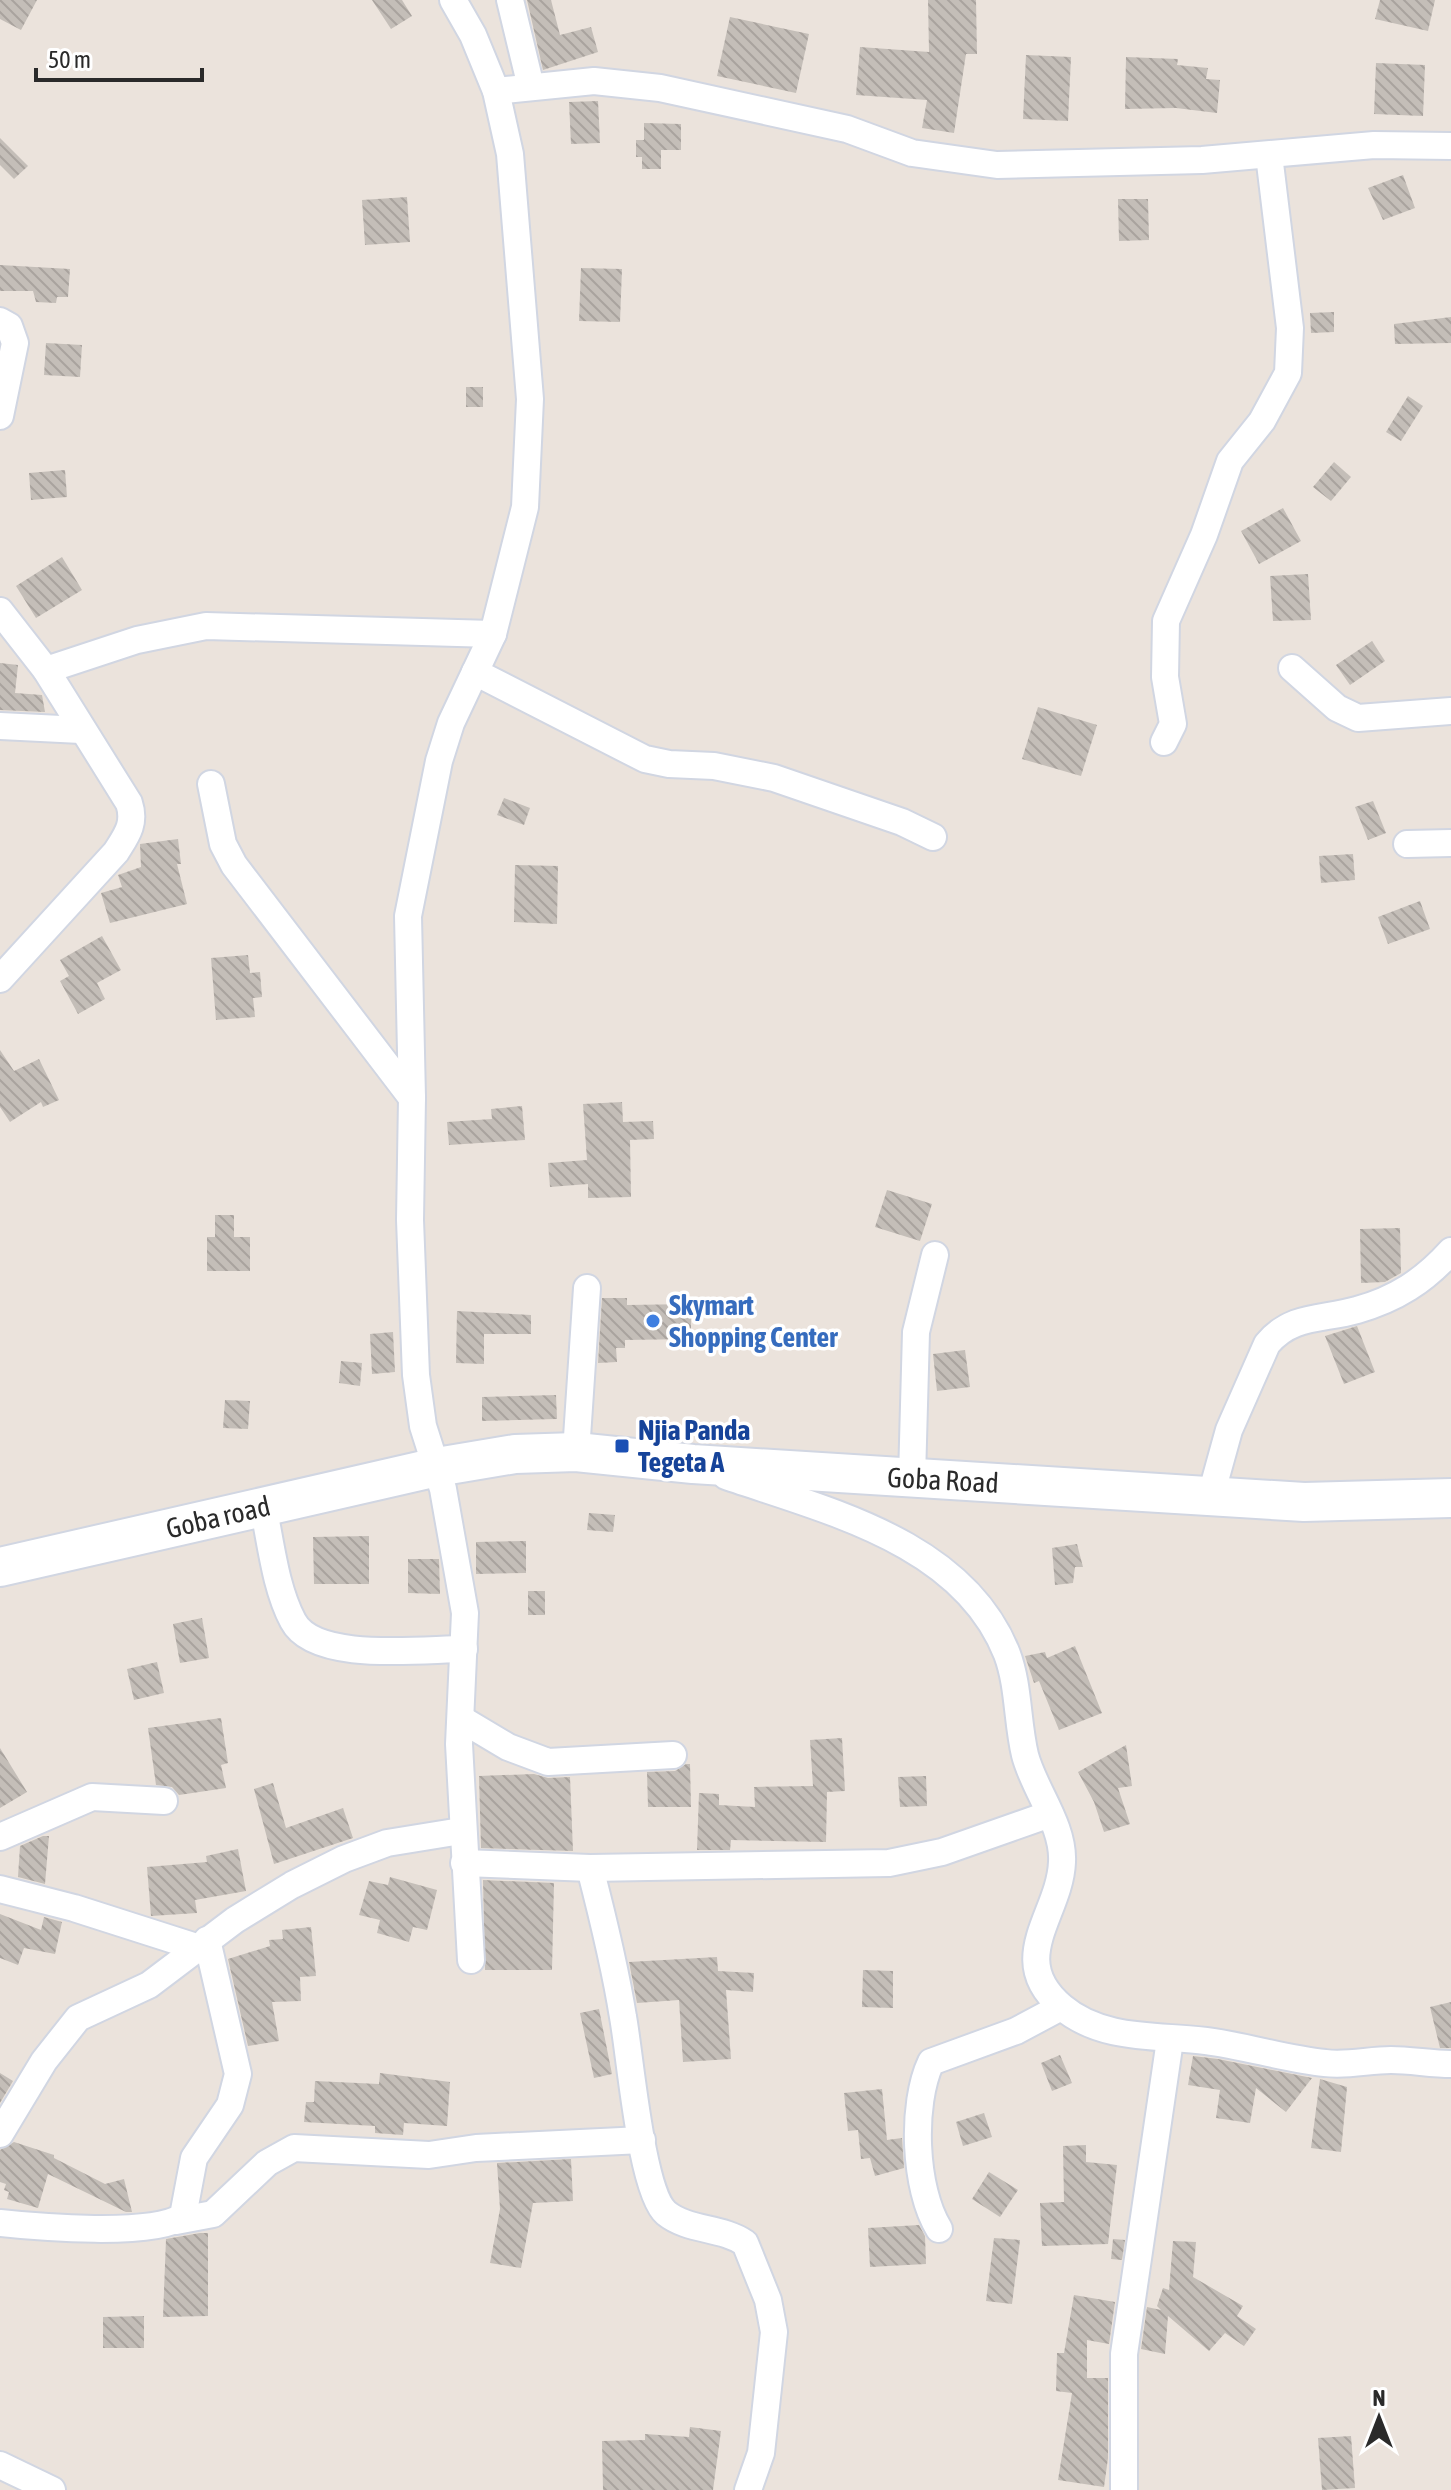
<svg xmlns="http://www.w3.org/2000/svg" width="1451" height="2490" font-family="'Asap Condensed',sans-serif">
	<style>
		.building { fill: url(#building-back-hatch) }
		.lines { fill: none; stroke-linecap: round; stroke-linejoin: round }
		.street-casing { stroke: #d1d6e2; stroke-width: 30 }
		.secondary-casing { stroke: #d1d6e2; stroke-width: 42 }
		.street { stroke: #fff; stroke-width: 26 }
		.secondary { stroke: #fff; stroke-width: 38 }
		.shop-dot { fill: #3f7fe0; stroke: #fff; stroke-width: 3 }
		.transit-dot { fill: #1a4fb4; stroke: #fff; stroke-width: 3 }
		.labels { text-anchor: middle; stroke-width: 7; stroke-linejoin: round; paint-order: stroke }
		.shop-label { font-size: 28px; font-weight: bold; fill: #366cbe; stroke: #fff; text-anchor: start }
		.transit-label { font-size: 28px; font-weight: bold; fill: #164399; stroke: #fff; text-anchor: start }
		.street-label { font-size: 28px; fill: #2a2a2a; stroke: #fff }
	</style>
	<defs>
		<pattern id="building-back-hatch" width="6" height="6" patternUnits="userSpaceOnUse" patternTransform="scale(2)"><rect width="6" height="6" fill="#c4beb8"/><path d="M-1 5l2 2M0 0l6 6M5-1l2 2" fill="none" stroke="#a9a39e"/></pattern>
	</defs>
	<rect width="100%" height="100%" fill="#ebe3dc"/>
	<g class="building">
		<polygon points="0,0 37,0 21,30 0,19"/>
		<polygon points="372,0 402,0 412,16 391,29"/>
		<polygon points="527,0 551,0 560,35 591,27 598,52 543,70"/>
		<polygon points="928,0 976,0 977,54 966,54 954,133 922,128 927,100 856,95 860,47 929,52"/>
		<polygon points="1380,0 1435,0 1428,31 1375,19"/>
		<polygon points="730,17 809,34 796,93 717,76"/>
		<polygon points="1026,55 1071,57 1068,121 1023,119"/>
		<polygon points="1126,57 1178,59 1177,65 1208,68 1206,79 1220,80 1217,113 1176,108 1125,109"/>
		<polygon points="1376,63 1425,65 1423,116 1374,114"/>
		<polygon points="598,101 600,143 571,144 569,102"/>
		<polygon points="644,123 681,124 681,150 661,150 661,169 642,169 642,157 636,157 636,140 644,140"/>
		<polygon points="0,138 28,166 14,179 0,165"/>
		<polygon points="1403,175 1415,208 1383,220 1368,188"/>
		<polygon points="407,197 410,242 365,245 362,200"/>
		<polygon points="1118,199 1148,199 1149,240 1119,241"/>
		<polygon points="0,265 70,269 68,297 57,297 56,303 36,302 33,291 0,291"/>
		<polygon points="581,268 622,269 620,322 579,321"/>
		<polygon points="1334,312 1334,332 1311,333 1310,313"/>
		<polygon points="1451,317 1451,343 1395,344 1394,324"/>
		<polygon points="46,343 82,345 80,377 44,375"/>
		<rect x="466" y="387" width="17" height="20"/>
		<polygon points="1408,396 1423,406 1401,441 1386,432"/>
		<polygon points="1334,462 1351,477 1331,501 1313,487"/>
		<polygon points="65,470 67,497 31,500 29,473"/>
		<polygon points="1283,508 1301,541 1259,564 1241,531"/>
		<polygon points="62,557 82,590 36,618 16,586"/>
		<polygon points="1308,574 1311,620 1273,621 1270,576"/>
		<polygon points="1372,641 1385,661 1350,685 1336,665"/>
		<polygon points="0,663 18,665 15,693 42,695 45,712 0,710"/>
		<polygon points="1038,707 1097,725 1081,776 1022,759"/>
		<polygon points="504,798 530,808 524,825 497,815"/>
		<polygon points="1373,801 1386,833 1368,840 1355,807"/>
		<polygon points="178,839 181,864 177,864 187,904 110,923 101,893 122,887 118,875 141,867 140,844"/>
		<polygon points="1353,854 1355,880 1321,883 1319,856"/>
		<polygon points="515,865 558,866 557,924 514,922"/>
		<polygon points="1420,901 1430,929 1388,944 1378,917"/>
		<polygon points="102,936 121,970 97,983 105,999 78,1014 60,981 69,976 60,960"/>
		<polygon points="248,955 250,973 260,972 262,997 253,998 255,1017 216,1020 211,958"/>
		<polygon points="0,1050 14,1071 39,1059 59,1100 43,1107 41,1102 10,1122 0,1107"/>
		<polygon points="622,1102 623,1122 653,1121 654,1139 630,1140 631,1197 588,1198 588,1184 550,1187 548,1163 587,1160 583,1104"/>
		<polygon points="522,1106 525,1140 449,1145 447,1122 492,1119 491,1109"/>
		<polygon points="887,1190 932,1204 920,1241 875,1227"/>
		<polygon points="215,1215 234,1215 234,1237 250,1237 250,1271 207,1271 207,1237 215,1237"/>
		<polygon points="1400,1228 1401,1273 1385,1282 1361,1283 1360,1229"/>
		<polygon points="602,1298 627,1298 627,1305 691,1304 691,1339 625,1340 625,1348 616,1348 617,1362 598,1363"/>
		<polygon points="457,1311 531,1315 531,1334 484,1334 484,1364 456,1363"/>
		<polygon points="1357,1326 1375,1372 1344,1384 1325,1336"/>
		<polygon points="393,1332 395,1372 372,1374 370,1334"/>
		<polygon points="965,1350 970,1387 937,1391 933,1354"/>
		<polygon points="341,1361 362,1363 360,1386 339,1383"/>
		<polygon points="556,1395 557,1419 482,1421 482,1397"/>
		<polygon points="225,1400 250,1401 248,1429 223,1428"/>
		<polygon points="589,1513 615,1515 613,1532 587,1530"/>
		<polygon points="369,1536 369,1584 314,1584 313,1537"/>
		<polygon points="526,1541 526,1573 476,1574 476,1542"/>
		<polygon points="1077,1544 1083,1567 1075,1567 1073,1583 1055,1585 1052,1548"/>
		<polygon points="408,1559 439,1559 440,1594 408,1593"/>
		<rect x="528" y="1591" width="17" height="24"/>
		<polygon points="202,1618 209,1658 180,1663 173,1624"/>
		<polygon points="1075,1646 1102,1713 1059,1730 1039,1681 1034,1683 1025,1656 1045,1652 1047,1658"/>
		<polygon points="157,1662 164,1693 134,1700 127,1669"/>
		<polygon points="221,1718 228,1763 221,1765 226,1788 179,1795 172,1787 156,1785 148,1728"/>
		<polygon points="842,1738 845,1791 827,1792 826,1842 731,1840 730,1850 697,1850 699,1793 719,1794 719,1805 755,1807 754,1787 813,1786 810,1740"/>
		<polygon points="1126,1745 1132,1786 1118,1788 1130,1824 1104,1832 1094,1802 1078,1772"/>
		<polygon points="0,1748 27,1792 0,1808"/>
		<polygon points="686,1764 690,1764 691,1807 648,1807 647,1772 675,1771"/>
		<polygon points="534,1774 548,1778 570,1777 573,1851 481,1848 479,1776"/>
		<polygon points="926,1776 927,1806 900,1807 898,1777"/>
		<polygon points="273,1783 286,1828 343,1808 353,1838 274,1864 254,1789"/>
		<polygon points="43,1836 49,1836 45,1884 18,1877 20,1846"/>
		<polygon points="238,1849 246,1891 195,1900 197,1913 151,1916 147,1867 207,1862 206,1856"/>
		<polygon points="390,1877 437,1890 427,1930 413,1927 409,1942 377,1933 380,1920 359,1915 369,1881 388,1885"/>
		<polygon points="483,1880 554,1883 552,1970 485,1970"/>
		<polygon points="0,1914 41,1930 44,1917 62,1922 55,1954 24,1948 18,1965 0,1958"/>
		<polygon points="311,1927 316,1976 300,1977 301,2001 272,2002 279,2041 248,2046 228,1959 270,1946 269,1940 283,1939 282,1930"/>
		<polygon points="717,1957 718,1971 754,1973 753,1992 726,1990 731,2059 683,2062 679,2000 637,2003 629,1962"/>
		<polygon points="863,1970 893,1971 893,2008 862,2007"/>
		<polygon points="1451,2002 1451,2048 1440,2048 1430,2007"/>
		<polygon points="599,2009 612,2074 594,2078 580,2013"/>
		<polygon points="1060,2055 1072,2083 1052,2091 1041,2063"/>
		<polygon points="1193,2056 1218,2059 1312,2078 1286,2112 1256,2088 1250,2123 1216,2118 1220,2090 1188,2085"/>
		<polygon points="0,2073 13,2081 0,2103"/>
		<polygon points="380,2073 450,2082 447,2126 404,2123 403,2135 375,2133 375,2126 304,2122 306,2102 314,2102 315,2081 379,2084"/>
		<polygon points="1320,2079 1347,2087 1341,2152 1311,2148"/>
		<polygon points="882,2089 887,2140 902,2138 904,2168 875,2176 870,2158 861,2159 858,2130 848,2131 844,2093"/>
		<polygon points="984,2113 992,2137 963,2146 956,2122"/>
		<polygon points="14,2142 54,2155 54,2158 105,2184 124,2179 132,2212 126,2212 48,2174 38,2208 7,2199 9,2192 4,2190 6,2184 0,2182 0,2150"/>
		<polygon points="1086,2145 1086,2162 1117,2165 1108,2244 1042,2246 1040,2203 1064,2202 1063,2146"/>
		<polygon points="571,2159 573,2201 533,2203 521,2268 490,2263 500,2209 497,2163"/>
		<polygon points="989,2172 1018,2190 1000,2217 972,2199"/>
		<polygon points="919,2225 925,2236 926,2264 870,2267 868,2228"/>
		<polygon points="200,2233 208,2233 208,2316 163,2317 166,2239"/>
		<polygon points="994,2238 1020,2240 1012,2304 986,2301"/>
		<polygon points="1113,2239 1125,2240 1122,2260 1111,2259"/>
		<polygon points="1173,2241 1196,2242 1193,2277 1243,2306 1237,2316 1256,2329 1244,2346 1225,2333 1209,2351 1168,2316 1165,2354 1141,2349 1147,2307 1161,2310 1157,2306 1163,2288 1169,2290"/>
		<polygon points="1074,2295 1115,2302 1109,2344 1087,2340 1087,2378 1108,2378 1108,2458 1104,2487 1058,2480 1072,2393 1056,2391 1057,2353 1064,2353"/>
		<polygon points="144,2316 144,2348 103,2348 103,2317"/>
		<polygon points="690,2427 721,2431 713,2490 603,2490 602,2441 645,2440 645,2434 689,2437"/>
		<polygon points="1351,2436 1355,2488 1322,2490 1318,2438"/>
	</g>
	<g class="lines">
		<defs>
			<g id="street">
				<polyline points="453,0 473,35 496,91 510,154 530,399 525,507 493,634 451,723 439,761 408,916 412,1098 410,1220 416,1375 423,1426 443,1489 465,1613 459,1744 471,1960"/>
				<polyline points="510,0 531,87"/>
				<polyline points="496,91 594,81 660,88 847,129 912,153 997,165 1202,160 1374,145 1451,146"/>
				<polyline points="0,321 9,326 15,343 0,416"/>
				<path d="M0,611L46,670L129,803C136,824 126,836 116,852L0,979"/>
				<polyline points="1292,668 1337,708 1358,718 1451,711"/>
				<polyline points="46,670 137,640 206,626 493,634"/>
				<polyline points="475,672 645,759 669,764 714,766 774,778 902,822 933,837"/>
				<polyline points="0,726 81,730"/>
				<polyline points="1164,742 1173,724 1165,677 1166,621 1204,535 1230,461 1262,421 1288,373 1290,328 1269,155"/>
				<polyline points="211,784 223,844 234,865 412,1098"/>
				<polyline points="1407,844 1451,843"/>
				<polyline points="576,1452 587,1288"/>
				<path d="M726,1476C827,1511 963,1542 1007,1654C1019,1686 1017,1722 1025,1755C1034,1790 1064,1825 1062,1862C1060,1915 1005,1959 1062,2007C1102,2041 1158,2035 1206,2041C1246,2046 1285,2059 1325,2063C1347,2066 1369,2060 1391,2060C1411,2060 1431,2064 1451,2064"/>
				<polyline points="912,1478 916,1332 935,1255"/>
				<path d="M1211,1495L1229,1430L1267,1344C1292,1314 1323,1320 1357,1310C1396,1299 1424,1281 1451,1251"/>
				<path d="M263,1506C271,1543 275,1587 293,1621C315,1663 422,1649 464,1649"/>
				<polyline points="461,1719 508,1747 548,1762 673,1755"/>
				<polyline points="0,1837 92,1797 164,1801"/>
				<polyline points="464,1863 590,1868 889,1863 942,1852 1050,1814"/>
				<path d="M590,1868C603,1918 615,1967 623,2017C630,2054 641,2192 666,2213C688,2231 722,2227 745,2243L768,2300L774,2332L761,2453L748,2490"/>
				<polyline points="0,1889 74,1908 196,1947"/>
				<polyline points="0,2134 44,2061 78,2018 149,1985 235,1920 292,1885 344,1859 387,1843 461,1831"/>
				<polyline points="176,2221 213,2214 267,2163 294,2148 429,2155 476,2148 642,2140"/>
				<path d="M0,2223C36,2227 155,2237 183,2216L194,2158L230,2105L238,2074L207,1940"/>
				<path d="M939,2229C914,2189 911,2104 931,2062L1016,2031L1061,2007"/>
				<polyline points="0,2465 52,2490"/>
				<polyline points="1124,2490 1124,2354 1170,2040"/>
			</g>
			<polyline id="secondary" points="0,1567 437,1467 515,1454 576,1452 693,1464 1304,1502 1451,1498"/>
		</defs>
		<use href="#street" class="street-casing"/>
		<use href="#secondary" class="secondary-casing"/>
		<use href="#street" class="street"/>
		<use href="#secondary" class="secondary"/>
	</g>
	<circle class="shop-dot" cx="653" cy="1321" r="8"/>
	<rect class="transit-dot" x="614" y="1438" width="16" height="16" rx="4"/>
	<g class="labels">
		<g class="shop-label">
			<text x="669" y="1315">Skymart<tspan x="669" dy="32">Shopping Center</tspan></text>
		</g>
		<g class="transit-label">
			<text x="638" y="1440">Njia Panda<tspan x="638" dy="32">Tegeta A</tspan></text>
		</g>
		<g class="street-label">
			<text transform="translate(943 1480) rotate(3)" y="10">Goba Road</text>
			<text transform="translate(218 1517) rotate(-13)" y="10">Goba road</text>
		</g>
	</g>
	<g transform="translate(1379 2418)" stroke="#ffffff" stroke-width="6" paint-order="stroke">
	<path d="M0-6L14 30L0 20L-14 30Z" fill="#2a2a2a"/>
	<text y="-12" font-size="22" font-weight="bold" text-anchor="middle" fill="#2a2a2a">N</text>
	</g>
	<path d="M36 68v12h166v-12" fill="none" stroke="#2a2a2a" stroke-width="4"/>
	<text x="48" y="68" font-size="24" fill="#2a2a2a" stroke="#ffffff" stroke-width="6" paint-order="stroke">50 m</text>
</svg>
